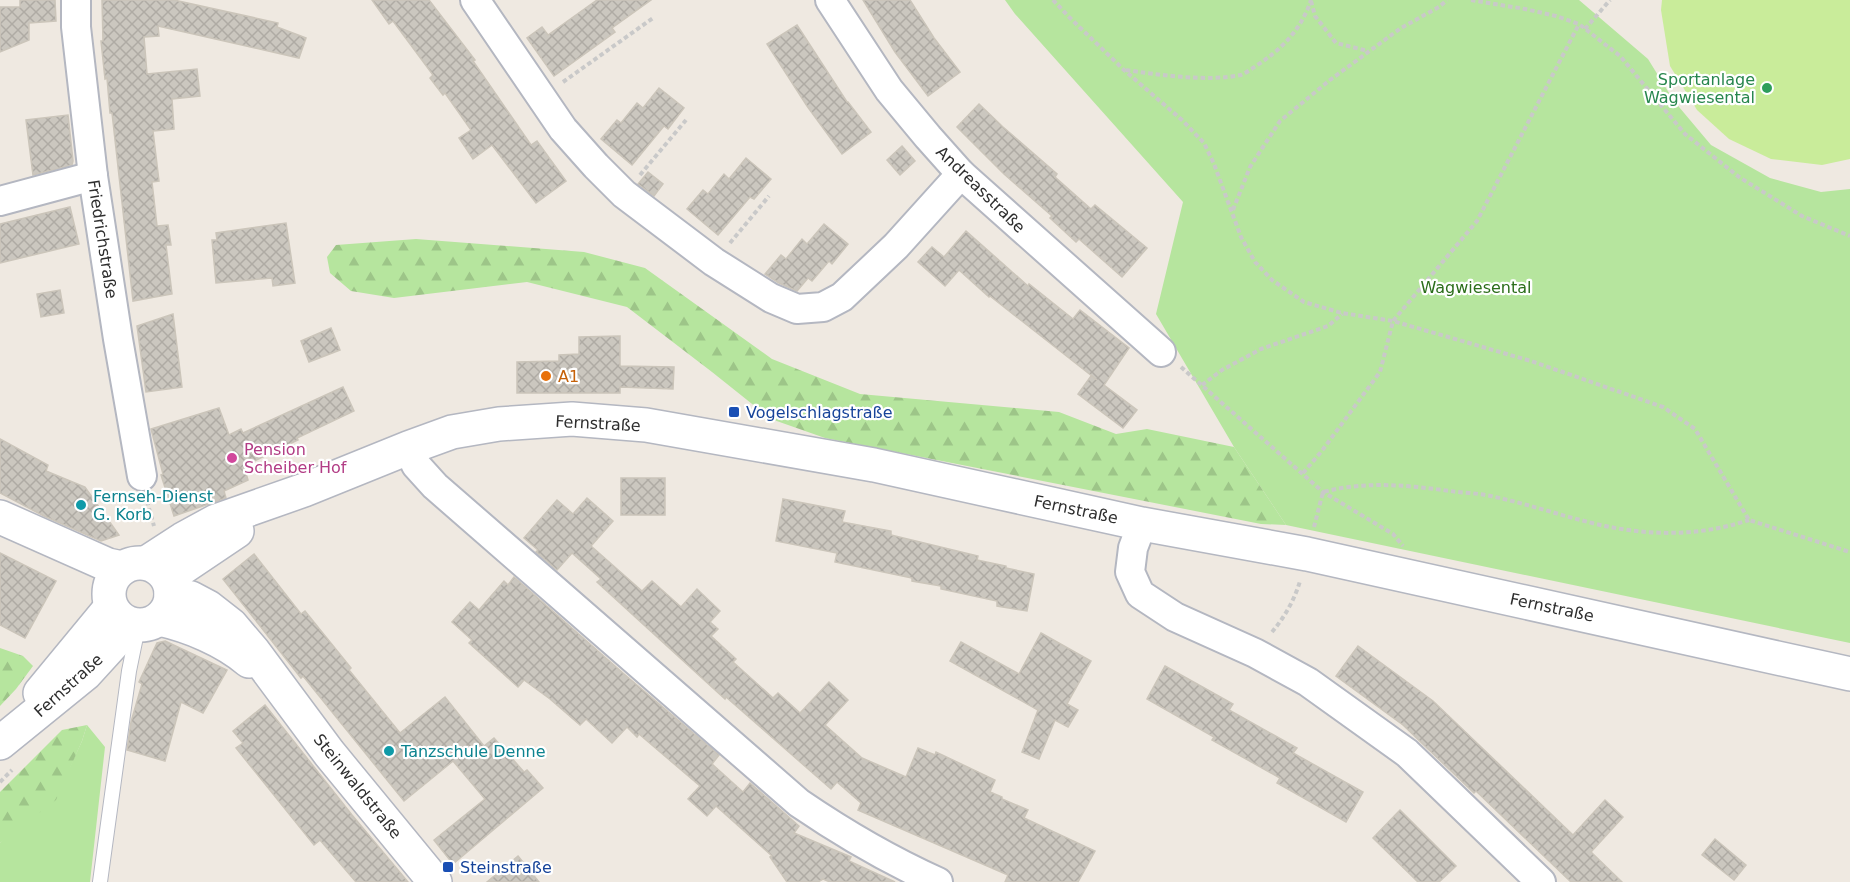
<svg xmlns="http://www.w3.org/2000/svg" width="1850" height="882" font-family="'DejaVu Sans',sans-serif">
	<style>
		.green { fill: #b6e59e }
		.forest { fill: url(#forest-firs) }
		.pitch { fill: #c9ec9a }
		.building { fill: url(#building-cross-hatch); stroke: #cbc5ba; stroke-width: 1.5 }
		.lines { fill: none; stroke-linecap: round; stroke-linejoin: round }
		.lane-casing { stroke: #b4b7c1; stroke-width: 16 }
		.street-casing { stroke: #b4b7c1; stroke-width: 32 }
		.secondary-casing { stroke: #b4b7c1; stroke-width: 36 }
		.path { stroke: #c9c9c9; stroke-width: 4; stroke-dasharray: 4.5 3; stroke-linecap: butt }
		.lane { stroke: #fff; stroke-width: 14 }
		.street { stroke: #fff; stroke-width: 28 }
		.secondary { stroke: #fff; stroke-width: 33 }
		.leisure-dot { fill: #2e9e5b; stroke: #fff; stroke-width: 2 }
		.food-dot { fill: #e8710a; stroke: #fff; stroke-width: 2 }
		.transit-dot { fill: #1a4fb4; stroke: #fff; stroke-width: 2 }
		.hotel-dot { fill: #d1479c; stroke: #fff; stroke-width: 2 }
		.culture-dot { fill: #0f9aa8; stroke: #fff; stroke-width: 2 }
		.labels { text-anchor: middle; stroke-width: 4.5; stroke-linejoin: round; paint-order: stroke }
		.leisure-label { font-size: 16px; fill: #27864d; stroke: #fff; text-anchor: end }
		.street-label { font-size: 16px; fill: #2e2e2e; stroke: #fff }
		.park-label { font-size: 16px; fill: #2c6e1b; stroke: #fff }
		.food-label { font-size: 16px; fill: #c56008; stroke: #fff; text-anchor: start }
		.transit-label { font-size: 16px; fill: #164399; stroke: #fff; text-anchor: start }
		.hotel-label { font-size: 16px; fill: #b23c85; stroke: #fff; text-anchor: start }
		.culture-label { font-size: 16px; fill: #0d838f; stroke: #fff; text-anchor: start }
	</style>
	<defs>
		<pattern id="forest-firs" width="22" height="20" patternUnits="userSpaceOnUse" patternTransform="scale(1.5)"><rect width="22" height="20" fill="#b6e59e"/><path d="M5 1l3.5 6h-7zM16 11l3.5 6h-7z" fill="#9dc588"/></pattern>
		<pattern id="building-cross-hatch" width="8" height="8" patternUnits="userSpaceOnUse" patternTransform="scale(1.5)"><rect width="8" height="8" fill="#cbc7bf"/><path d="M0 0l8 8M0 8l8-8" fill="none" stroke="#afaba4"/></pattern>
	</defs>
	<rect width="100%" height="100%" fill="#efe9e1"/>
	<g class="green">
		<polygon points="1005,0 1579,0 1648,59 1674,101 1711,145 1770,178 1821,192 1850,189 1850,643 1286,525 1234,447 1156,314 1183,202 1015,14"/>
		<polygon points="87,725 105,747 90,882 0,882 0,843 70,767 82,741"/>
	</g>
	<g class="forest">
		<polygon points="416,239 584,252 645,268 772,359 860,394 1059,412 1116,434 1147,429 1234,447 1286,525 1261,524 825,438 771,419 712,372 627,307 527,282 394,298 351,291 330,273 327,257 336,245"/>
		<polygon points="0,648 23,656 33,666 16,689 0,706"/>
		<polygon points="87,725 82,741 56,800 0,843 0,792 62,730"/>
	</g>
	<polygon class="pitch" points="1662,0 1850,0 1850,159 1822,165 1771,159 1729,139 1697,110 1670,66 1661,10"/>
	<g class="building">
		<polygon points="20,0 55,0 56,21 29,23 29,40 0,52 0,7 20,7"/>
		<polygon points="102,0 174,0 278,23 277,27 306,38 299,58 158,26 159,36 144,37 147,74 197,69 200,96 172,99 174,129 153,131 159,181 152,182 157,226 168,225 171,245 166,245 172,294 133,301 112,113 110,113 107,78 105,79 101,41 103,41"/>
		<polygon points="372,0 429,0 475,60 473,61 531,145 537,141 566,181 536,203 492,145 473,159 459,138 471,130 445,93 443,95 430,78 433,75 393,21 389,24"/>
		<polygon points="597,0 651,0 612,28 615,32 554,76 527,38 542,27 548,35"/>
		<polygon points="863,0 910,0 934,38 960,72 928,96 895,52"/>
		<polygon points="797,25 847,102 848,102 871,132 842,154 807,106 767,44"/>
		<polygon points="659,88 684,108 668,129 664,126 632,165 601,139 617,120 621,123 637,103 643,108"/>
		<polygon points="979,104 1003,127 1057,174 1055,177 1091,209 1095,205 1147,248 1122,277 1079,239 1076,242 1050,218 1052,216 1004,174 957,127"/>
		<polygon points="68,115 73,161 72,165 33,175 26,120"/>
		<polygon points="902,146 915,161 900,175 887,160"/>
		<polygon points="746,158 771,179 754,199 750,197 718,235 687,209 703,190 708,194 724,174 729,179"/>
		<polygon points="648,172 663,184 654,196 638,184"/>
		<polygon points="70,207 79,244 0,263 0,224"/>
		<polygon points="286,223 295,283 273,286 272,278 216,283 212,240 217,240 216,233"/>
		<polygon points="824,224 848,244 832,264 829,261 812,281 808,278 797,291 779,283 765,274 781,255 786,259 802,239 807,244"/>
		<polygon points="966,231 1028,286 1029,284 1073,319 1080,310 1129,348 1104,385 1137,410 1123,428 1078,394 1091,376 1097,380 990,296 989,297 959,270 945,286 918,262 932,247 944,257"/>
		<polygon points="60,290 64,313 41,317 37,294"/>
		<polygon points="173,314 182,387 146,392 137,326"/>
		<polygon points="331,328 340,350 309,362 301,341"/>
		<polygon points="620,336 620,366 674,367 673,389 620,387 620,393 517,393 517,362 559,361 559,355 579,354 579,337"/>
		<polygon points="343,387 354,411 297,438 298,440 244,466 248,480 224,491 226,498 174,516 161,475 163,474 151,429 219,408 229,435 241,429 243,433"/>
		<polygon points="0,439 48,465 46,471 85,487 119,535 101,541 44,516 0,493"/>
		<rect x="621" y="478" width="44" height="37"/>
		<polygon points="587,498 613,521 591,546 642,591 652,581 681,607 697,589 720,611 710,622 718,629 711,636 736,659 733,662 773,698 778,693 800,713 829,682 848,700 825,725 862,758 906,777 918,748 935,755 936,752 995,780 990,792 1002,797 1002,799 1028,810 1024,818 1095,851 1078,882 1005,882 1008,875 858,810 861,803 837,782 831,789 726,697 725,699 597,582 601,579 572,553 557,570 536,552 538,550 524,538 557,500 573,514"/>
		<polygon points="783,499 845,511 842,522 891,531 891,535 978,556 977,560 1006,566 1006,568 1034,574 1027,611 997,606 997,601 941,589 941,586 912,581 912,578 835,562 837,553 776,541"/>
		<polygon points="0,553 56,581 25,638 0,625"/>
		<polygon points="254,554 301,614 305,611 351,668 349,670 400,733 445,697 484,746 494,738 524,772 527,770 543,788 453,864 434,840 485,799 453,761 404,801 303,676 301,678 223,579"/>
		<polygon points="514,577 624,674 719,755 712,764 743,792 750,783 799,826 794,833 851,857 849,861 895,882 830,882 823,879 818,882 787,882 770,857 772,856 716,806 707,816 688,799 700,786 639,734 637,737 627,727 612,743 586,719 580,725 550,699 524,680 518,687 469,643 472,640 452,622 470,602 479,610 504,581 508,585"/>
		<polygon points="1041,633 1091,661 1067,704 1078,710 1068,727 1055,720 1039,759 1022,752 1038,710 950,661 961,642 1019,674"/>
		<polygon points="165,641 227,670 203,713 181,702 165,761 127,750 131,722 142,684 139,682 157,643"/>
		<polygon points="1358,646 1433,701 1573,835 1605,800 1623,817 1591,852 1622,882 1571,882 1476,791 1474,793 1403,725 1336,676"/>
		<polygon points="1165,666 1233,704 1229,710 1297,748 1293,753 1363,792 1346,822 1277,783 1280,778 1212,740 1214,737 1147,699"/>
		<polygon points="265,705 352,815 408,882 356,882 320,840 314,845 236,748 243,743 233,731"/>
		<polygon points="1400,810 1456,866 1439,882 1418,882 1373,838"/>
		<polygon points="1715,839 1746,865 1734,880 1702,855"/>
		<polygon points="518,856 539,882 487,882"/>
	</g>
	<g class="lines">
		<defs>
			<polyline id="lane" points="100,882 129,671 138,627"/>
			<g id="street">
				<polyline points="76,0 76,27 93,176 118,339 142,476"/>
				<polyline points="475,0 563,129 596,166 624,194 714,262 771,298 797,309 823,307 842,297 896,246 961,174"/>
				<polyline points="830,0 889,90 928,137 961,174 1161,352"/>
				<polyline points="0,201 93,176"/>
				<path d="M408,448L416,465L435,486L799,803C843,833 889,860 938,882"/>
				<polyline points="1142,524 1133,548 1130,572 1140,594 1175,617 1255,653 1308,682 1407,753 1541,882"/>
			</g>
			<g id="secondary">
				<polyline points="0,517 108,565 122,568"/>
				<circle cx="140" cy="594" r="31"/>
				<polyline points="146,563 183,539 216,521 304,490 408,448 452,432 499,424 572,419 646,425 874,465 1142,524 1307,554 1850,674"/>
				<polyline points="169,581 182,568 237,531"/>
				<polyline points="171,594 191,598 208,607 231,625 254,652 329,753 435,882"/>
				<path d="M159,619C190,626 224,640 249,661"/>
				<polyline points="40,693 111,607"/>
				<polyline points="0,743 85,674 127,628 133,625"/>
			</g>
		</defs>
		<use href="#lane" class="lane-casing"/>
		<use href="#street" class="street-casing"/>
		<use href="#secondary" class="secondary-casing"/>
		<g class="path">
			<polyline points="1053,0 1069,17 1124,70 1182,120 1204,143 1214,164 1241,237 1255,262 1272,280 1304,302 1342,313 1393,321 1531,361 1663,407 1695,429 1749,520 1850,552"/>
			<polyline points="1471,0 1525,9 1556,16 1579,24 1620,56 1685,134 1739,177 1802,216 1850,236"/>
			<polyline points="1311,1 1315,16 1336,43 1368,51"/>
			<polyline points="1585,29 1610,0"/>
			<path d="M1126,70C1159,75 1208,82 1241,75C1246,73 1251,69 1256,66C1282,49 1301,30 1311,0"/>
			<polyline points="563,82 653,18"/>
			<polyline points="640,175 686,120"/>
			<polyline points="1233,210 1250,167 1280,121 1330,80 1401,28 1439,7 1447,0"/>
			<polyline points="730,243 769,196"/>
			<polyline points="1181,367 1323,492 1393,534 1403,546"/>
			<polyline points="1202,385 1222,370 1261,349 1328,326 1342,314"/>
			<polyline points="1303,473 1321,452 1380,372 1393,321 1477,221 1579,24"/>
			<polyline points="147,501 154,526"/>
			<path d="M1314,527L1323,492C1365,481 1407,485 1450,491C1464,493 1480,493 1495,497C1532,505 1568,518 1605,526C1654,536 1701,536 1749,520"/>
			<path d="M1272,632C1284,618 1295,599 1300,581"/>
			<polyline points="0,782 12,770"/>
		</g>
		<use href="#lane" class="lane"/>
		<use href="#street" class="street"/>
		<use href="#secondary" class="secondary"/>
	</g>
	<circle class="leisure-dot" cx="1767" cy="88" r="6"/>
	<circle class="food-dot" cx="546" cy="376" r="6"/>
	<g class="transit-dot">
		<rect x="728" y="406" width="12" height="12" rx="3"/>
		<rect x="442" y="861" width="12" height="12" rx="3"/>
	</g>
	<circle class="hotel-dot" cx="232" cy="458" r="6"/>
	<g class="culture-dot">
		<circle cx="81" cy="505" r="6"/>
		<circle cx="389" cy="751" r="6"/>
	</g>
	<g class="labels">
		<g class="leisure-label">
			<text x="1755" y="85">Sportanlage<tspan x="1755" dy="18">Wagwiesental</tspan></text>
		</g>
		<g class="street-label">
			<text transform="translate(981 189) rotate(44)" y="6">Andreasstraße</text>
			<text transform="translate(103 239) rotate(81)" y="6">Friedrichstraße</text>
			<text transform="translate(598 423) rotate(3)" y="6">Fernstraße</text>
			<text transform="translate(1076 509) rotate(12)" y="6">Fernstraße</text>
			<text transform="translate(1552 607) rotate(12)" y="6">Fernstraße</text>
			<text transform="translate(68 685) rotate(-42)" y="6">Fernstraße</text>
			<text transform="translate(358 786) rotate(51)" y="6">Steinwaldstraße</text>
		</g>
		<g class="park-label">
			<text x="1476" y="293">Wagwiesental</text>
		</g>
		<g class="food-label">
			<text x="558" y="382">A1</text>
		</g>
		<g class="transit-label">
			<text x="746" y="418">Vogelschlagstraße</text>
			<text x="460" y="873">Steinstraße</text>
		</g>
		<g class="hotel-label">
			<text x="244" y="455">Pension<tspan x="244" dy="18">Scheiber Hof</tspan></text>
		</g>
		<g class="culture-label">
			<text x="93" y="502">Fernseh-Dienst<tspan x="93" dy="18">G. Korb</tspan></text>
			<text x="401" y="757">Tanzschule Denne</text>
		</g>
	</g>
</svg>
